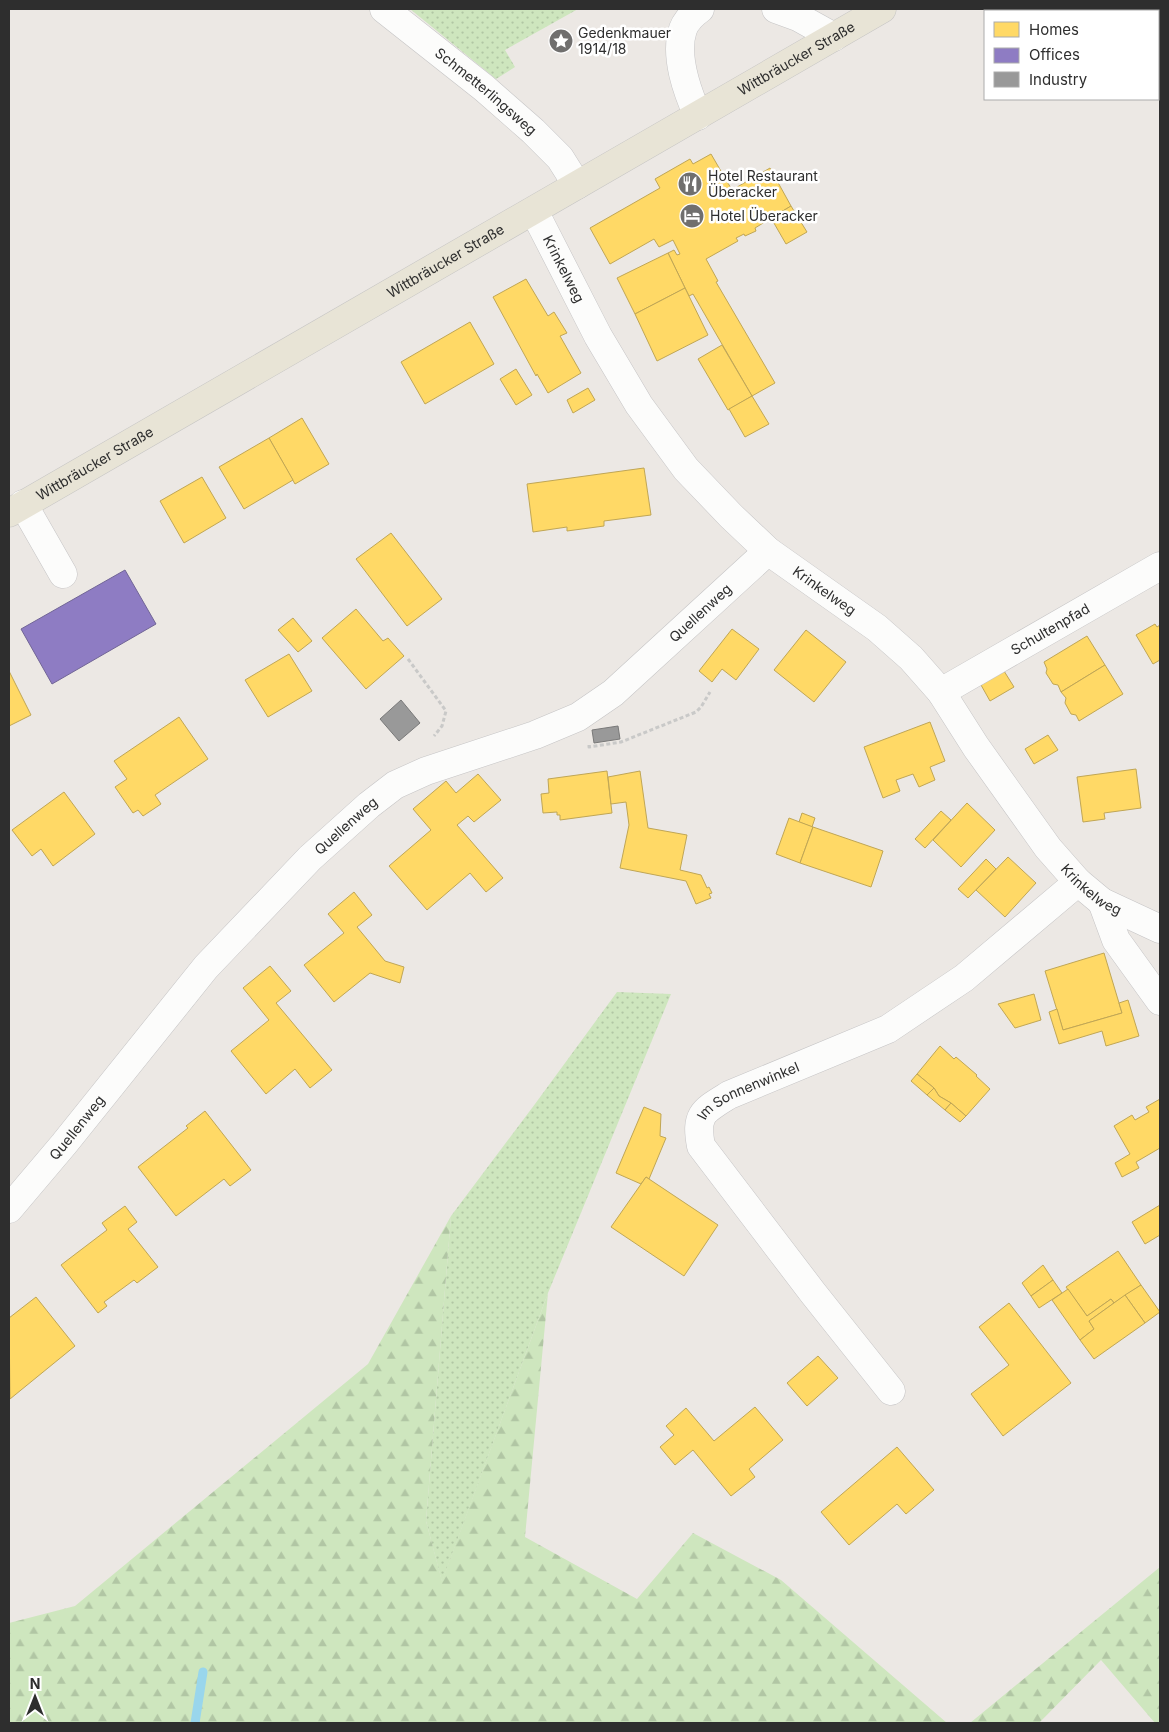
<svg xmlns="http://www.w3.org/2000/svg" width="1169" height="1732" font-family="Inter,sans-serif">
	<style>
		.grass { fill: url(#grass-dots) }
		.forest { fill: url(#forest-firs) }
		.homes { fill: #ffd966; stroke: #c0a655 }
		.offices { fill: #8e7cc3; stroke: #716596 }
		.industry { fill: #999; stroke: #797979 }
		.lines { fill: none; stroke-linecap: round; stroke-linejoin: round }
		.stream { stroke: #99d6ec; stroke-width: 9 }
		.minor-casing { stroke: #c5c4c5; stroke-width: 29 }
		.major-casing { stroke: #c6c5c4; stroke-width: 29 }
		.path { stroke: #c9c9c8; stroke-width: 3; stroke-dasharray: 4 2.5; stroke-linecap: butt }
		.minor { stroke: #fcfcfb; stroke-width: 28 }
		.major { stroke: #e8e4d6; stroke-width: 28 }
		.labels { text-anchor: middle; stroke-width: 5; stroke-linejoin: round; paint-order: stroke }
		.poi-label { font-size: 14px; fill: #2e2e2e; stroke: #fff; text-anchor: start }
		.street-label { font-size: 14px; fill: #2e2e2e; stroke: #fff }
	</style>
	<defs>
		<pattern id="grass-dots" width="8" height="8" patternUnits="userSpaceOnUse" patternTransform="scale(1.25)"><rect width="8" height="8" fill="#cee6be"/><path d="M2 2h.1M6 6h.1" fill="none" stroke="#b1c6a4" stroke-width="1.8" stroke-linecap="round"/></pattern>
		<pattern id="forest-firs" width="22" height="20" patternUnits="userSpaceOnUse" patternTransform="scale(1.25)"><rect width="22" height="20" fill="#cee6be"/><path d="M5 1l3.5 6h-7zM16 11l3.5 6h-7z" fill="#b1c6a4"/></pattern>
	</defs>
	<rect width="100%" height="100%" fill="#ece8e4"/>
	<g class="grass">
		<polygon points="410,9 578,9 505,50 515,67 496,79"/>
		<polygon points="617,992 671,994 548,1293 442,1582 426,1521 451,1216 535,1104"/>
	</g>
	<g class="forest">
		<polygon points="451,1216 426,1521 442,1581 548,1293 525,1537 637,1599 693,1533 781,1580 947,1723 9,1723 9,1623 75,1606 368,1364"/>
		<polygon points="1160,1567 1160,1723 1155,1723 1101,1660 1039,1723 970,1723"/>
	</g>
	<g class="homes">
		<polygon points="711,154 732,190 770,168 791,206 755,228 756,231 745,236 744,234 736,238 738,241 706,259 718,281 716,282 775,383 752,396 693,294 689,296 668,253 674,250 677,255 680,254 673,240 659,247 654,239 610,264 590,228 660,188 655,179 690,159 693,164"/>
		<polygon points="791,206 807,232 786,244 771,218"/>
		<polygon points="668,253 685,288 635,314 617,278"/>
		<polygon points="526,279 548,316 554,312 567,333 560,336 581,373 548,393 537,374 536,376 493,297"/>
		<polygon points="685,288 708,335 657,361 635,314"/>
		<polygon points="470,322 494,364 425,404 401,362"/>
		<polygon points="722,345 752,396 728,410 698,359"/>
		<polygon points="516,369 532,395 516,405 500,379"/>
		<polygon points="588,388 595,400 573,413 567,400"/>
		<polygon points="752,396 769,424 745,437 729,409"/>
		<polygon points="302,418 329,464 295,484 269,438"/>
		<polygon points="269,438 293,480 244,509 219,467"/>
		<polygon points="644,468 651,515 604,521 604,526 567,531 567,527 533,532 527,484"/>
		<polygon points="202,477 226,518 184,543 160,501"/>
		<polygon points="391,533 442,599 407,626 356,559"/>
		<polygon points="356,609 383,641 388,638 404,656 366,689 322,638"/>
		<polygon points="293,618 312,641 298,652 278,630"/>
		<polygon points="1155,624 1157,627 1160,625 1160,660 1153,664 1136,635"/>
		<polygon points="732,629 759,649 736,680 722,669 712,682 699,671"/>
		<polygon points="806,630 846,662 814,702 774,670"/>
		<polygon points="1087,636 1105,665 1061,692 1058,685 1053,684 1046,673 1047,669 1044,662"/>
		<polygon points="289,654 312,691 268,717 245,680"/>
		<polygon points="1105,665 1123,694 1079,721 1076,715 1071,714 1065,703 1066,698 1061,692"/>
		<polygon points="9,671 31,715 9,726"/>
		<polygon points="1004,671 1014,687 990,701 981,685"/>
		<polygon points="179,717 208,759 155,795 161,804 143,816 138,810 133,813 115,787 127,779 114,761"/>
		<polygon points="930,722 945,761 930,767 935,780 919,787 913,774 896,780 900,791 883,798 864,747"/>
		<polygon points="1048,735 1058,750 1034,764 1025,749"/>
		<polygon points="1136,769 1141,808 1104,813 1105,819 1083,822 1077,777"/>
		<polygon points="607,771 612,813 560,820 560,815 557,815 557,812 543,813 541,794 549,793 548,779"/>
		<polygon points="640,771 648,828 687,835 680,870 701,875 707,888 709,887 712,893 709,894 711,898 696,904 686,881 620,868 629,825 626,802 611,804 608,777"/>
		<polygon points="478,774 501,800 474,822 468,816 457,825 503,878 486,892 470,873 427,910 389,866 431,830 413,809 446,781 456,793"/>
		<polygon points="64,792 95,834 53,866 41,849 32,856 12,830"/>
		<polygon points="967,803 995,830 961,867 933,840"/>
		<polygon points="941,811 951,820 925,848 915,839"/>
		<polygon points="802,813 815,818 812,827 799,822"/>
		<polygon points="789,818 813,827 800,863 776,854"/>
		<polygon points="813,827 883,851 871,887 800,863"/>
		<polygon points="1008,857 1036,883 1005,917 976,890"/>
		<polygon points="986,859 996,869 968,898 958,889"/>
		<polygon points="354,892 372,915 357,927 385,961 404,967 400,983 370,973 334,1002 304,965 344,933 328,914"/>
		<polygon points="1104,953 1122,1013 1063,1030 1045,971"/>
		<polygon points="270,966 291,991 276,1003 332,1070 310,1088 295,1069 266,1094 231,1051 269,1020 243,988"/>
		<polygon points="1034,994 1041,1020 1015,1028 998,1004"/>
		<polygon points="1128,1000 1139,1036 1106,1046 1102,1031 1059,1044 1049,1012 1057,1009 1063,1030 1122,1013 1119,1003"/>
		<polygon points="940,1046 954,1059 956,1057 977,1075 976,1076 990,1089 966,1116 951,1103 939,1096 934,1088 917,1074"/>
		<polygon points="917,1074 934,1088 927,1095 911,1081"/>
		<polygon points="934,1088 939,1096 951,1103 945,1110 927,1095"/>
		<polygon points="1160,1099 1160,1148 1136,1162 1139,1168 1122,1177 1115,1163 1130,1154 1114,1126 1132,1115 1135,1120 1149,1112 1146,1107"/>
		<polygon points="951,1103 966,1116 960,1122 945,1110"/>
		<polygon points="644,1107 661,1114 660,1136 666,1138 649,1179 646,1177 641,1184 616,1173"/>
		<polygon points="205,1111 251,1170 230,1186 224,1179 176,1216 138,1167 188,1128 186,1126"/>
		<polygon points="646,1177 718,1225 684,1276 611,1227"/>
		<polygon points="1160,1205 1160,1235 1145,1244 1132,1222"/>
		<polygon points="125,1206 137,1222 128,1229 158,1267 137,1283 134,1280 104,1302 107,1306 98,1313 61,1265 107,1230 102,1223"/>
		<polygon points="1118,1251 1141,1285 1114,1303 1111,1299 1087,1316 1066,1287"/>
		<polygon points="1043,1265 1053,1280 1031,1296 1022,1283"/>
		<polygon points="1053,1280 1062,1293 1039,1308 1031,1296"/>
		<polygon points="1141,1285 1160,1312 1145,1323 1125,1295"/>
		<polygon points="1068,1289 1087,1316 1111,1299 1114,1303 1089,1321 1094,1329 1080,1340 1052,1300"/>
		<polygon points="1125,1295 1145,1323 1094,1359 1080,1340 1094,1329 1089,1321"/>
		<polygon points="36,1297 75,1346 10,1399 9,1318"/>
		<polygon points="1009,1303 1071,1383 1003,1436 971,1394 1009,1365 979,1327"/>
		<polygon points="818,1356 838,1378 807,1406 787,1383"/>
		<polygon points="755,1407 783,1440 749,1469 755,1477 731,1496 693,1450 675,1465 660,1447 674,1435 666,1426 686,1408 714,1441"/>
		<polygon points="897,1447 934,1490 906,1514 897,1504 849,1545 821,1512"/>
	</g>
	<polygon class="offices" points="125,570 156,624 52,684 21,629"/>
	<g class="industry">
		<polygon points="401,700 420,723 399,741 380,719"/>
		<polygon points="618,726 620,739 594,743 592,730"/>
	</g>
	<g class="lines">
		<polyline class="stream" points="195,1723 203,1672"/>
		<defs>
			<g id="minor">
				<path id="s1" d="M384,9L484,88L533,131L560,158L577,185"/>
				<polyline points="776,9 798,17 834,37"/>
				<path d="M698,116C687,91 674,56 683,29C686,21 693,14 700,9"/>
				<path id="s2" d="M534,211L598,336L639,405L686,469L731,516L768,551L877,628L911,658L941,692L976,747L1048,848L1078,882L1102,902L1160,929"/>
				<polyline points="23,504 63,574"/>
				<path id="s3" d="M941,692L1160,566"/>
				<polyline points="1102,902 1116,940 1160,1001"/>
				<path id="s4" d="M9,1209L64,1144L206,967L310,858L369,805L395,785L426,771L535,735L578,717L613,693L768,551"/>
				<path id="s5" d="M891,1391L813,1293L701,1146C695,1114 703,1111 729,1095L888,1029L964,978L1078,882"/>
			</g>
			<g id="major">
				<path id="s6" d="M9,513L882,9"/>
			</g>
		</defs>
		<use href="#minor" class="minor-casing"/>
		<use href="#major" class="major-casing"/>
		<g class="path">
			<polyline points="408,659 446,711 442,726 434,736"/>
			<polyline points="589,745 589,747 621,742 696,712 701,707 710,692"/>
		</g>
		<use href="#minor" class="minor"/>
		<use href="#major" class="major"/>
	</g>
	<defs>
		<symbol id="sight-disc" viewBox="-11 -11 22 22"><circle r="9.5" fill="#706f6e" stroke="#fff"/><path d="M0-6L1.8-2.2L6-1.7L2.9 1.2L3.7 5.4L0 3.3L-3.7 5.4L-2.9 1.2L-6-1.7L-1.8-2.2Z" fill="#fff"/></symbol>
		<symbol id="restaurant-disc" viewBox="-11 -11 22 22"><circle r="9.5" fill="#706f6e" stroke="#fff"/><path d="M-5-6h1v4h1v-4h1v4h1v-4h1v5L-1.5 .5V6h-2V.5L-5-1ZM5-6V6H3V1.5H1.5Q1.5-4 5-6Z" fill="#fff"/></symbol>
		<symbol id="hotel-disc" viewBox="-11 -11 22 22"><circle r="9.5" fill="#706f6e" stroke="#fff"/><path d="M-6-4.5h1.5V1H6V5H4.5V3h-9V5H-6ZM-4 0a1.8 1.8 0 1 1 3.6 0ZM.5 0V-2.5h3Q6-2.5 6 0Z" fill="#fff"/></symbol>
	</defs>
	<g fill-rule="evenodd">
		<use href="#sight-disc" x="547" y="27" width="28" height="28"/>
		<use href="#restaurant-disc" x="676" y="170" width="28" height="28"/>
		<use href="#hotel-disc" x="678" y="202" width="28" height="28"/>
	</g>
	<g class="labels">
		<g class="poi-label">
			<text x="578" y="38">Gedenkmauer<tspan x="578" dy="16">1914/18</tspan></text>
			<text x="708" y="181">Hotel Restaurant<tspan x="708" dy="16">Überacker</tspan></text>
			<text x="710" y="221">Hotel Überacker</text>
		</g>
		<g class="street-label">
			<text dy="5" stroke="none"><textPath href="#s6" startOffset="909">Wittbräucker Straße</textPath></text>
			<text dy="5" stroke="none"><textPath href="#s1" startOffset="131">Schmetterlingsweg</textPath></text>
			<text dy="5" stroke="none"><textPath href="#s6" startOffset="504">Wittbräucker Straße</textPath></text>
			<text dy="5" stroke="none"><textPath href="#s2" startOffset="65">Krinkelweg</textPath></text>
			<text dy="5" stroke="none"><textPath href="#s6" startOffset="99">Wittbräucker Straße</textPath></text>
			<text dy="5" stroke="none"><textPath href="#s2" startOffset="485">Krinkelweg</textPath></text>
			<text dy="5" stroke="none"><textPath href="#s4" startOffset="931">Quellenweg</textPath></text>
			<text dy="5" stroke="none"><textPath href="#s3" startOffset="126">Schultenpfad</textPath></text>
			<text dy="5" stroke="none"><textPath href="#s4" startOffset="511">Quellenweg</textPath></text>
			<text dy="5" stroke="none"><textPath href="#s2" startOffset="890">Krinkelweg</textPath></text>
			<text dy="5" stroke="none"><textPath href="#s5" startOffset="394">Im Sonnenwinkel</textPath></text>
			<text dy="5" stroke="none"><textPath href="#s4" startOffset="106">Quellenweg</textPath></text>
		</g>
	</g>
	<rect width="1169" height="1732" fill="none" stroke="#2e2e2e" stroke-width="20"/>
	<rect x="984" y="10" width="175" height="90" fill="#ffffff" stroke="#ababab"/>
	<rect x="994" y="22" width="25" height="15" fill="#ffd966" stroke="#ababab"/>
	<text x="1029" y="35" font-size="15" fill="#2e2e2e">Homes</text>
	<rect x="994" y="48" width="25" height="15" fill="#8e7cc3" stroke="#ababab"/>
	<text x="1029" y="60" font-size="15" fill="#2e2e2e">Offices</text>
	<rect x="994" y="72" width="25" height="15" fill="#999999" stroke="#ababab"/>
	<text x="1029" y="85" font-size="15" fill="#2e2e2e">Industry</text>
	<g transform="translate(35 1697)" stroke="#ffffff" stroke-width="4" paint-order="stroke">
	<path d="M0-4L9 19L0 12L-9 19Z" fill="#2e2e2e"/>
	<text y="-8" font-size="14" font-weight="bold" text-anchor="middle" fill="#2e2e2e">N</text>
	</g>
</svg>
